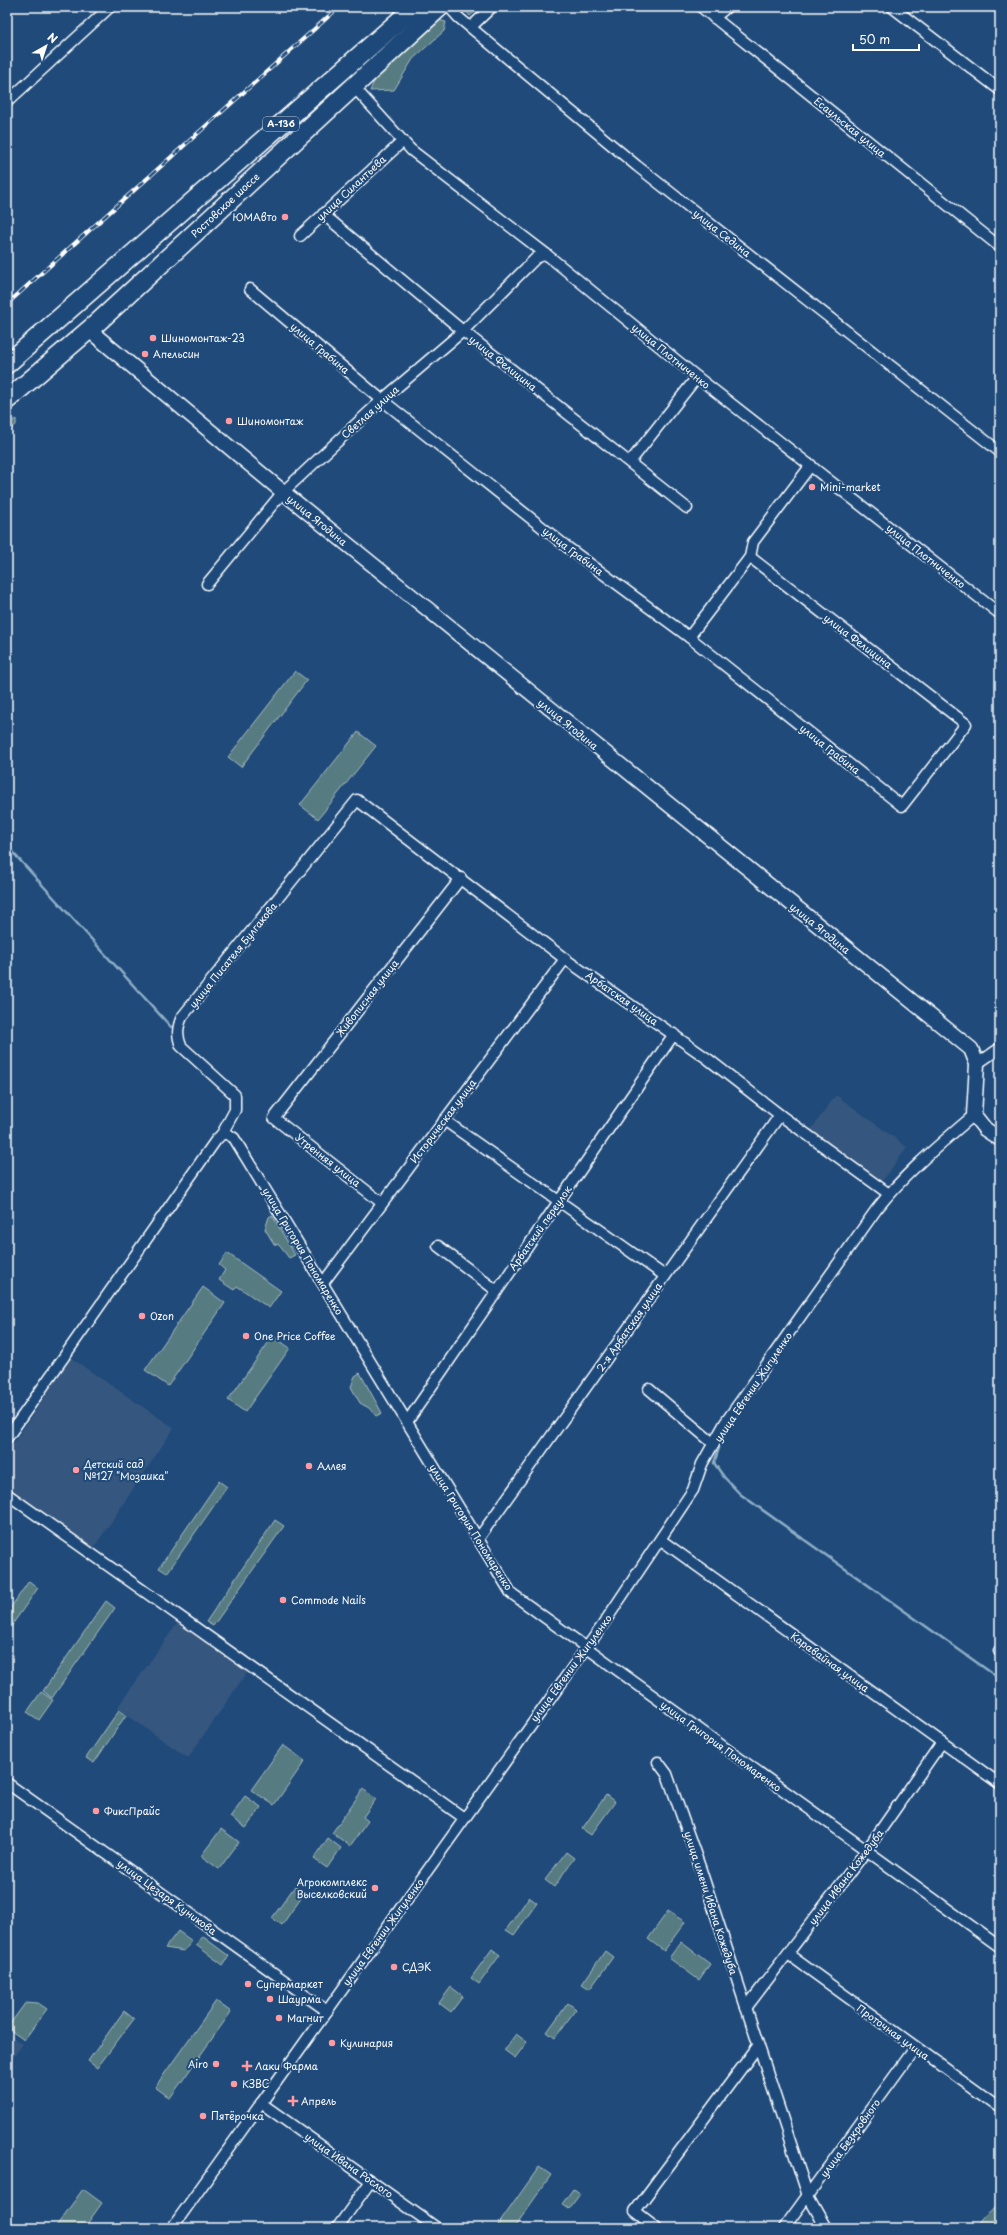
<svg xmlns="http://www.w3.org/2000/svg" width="1007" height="2235" font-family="'Playpen Sans',sans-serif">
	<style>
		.built { fill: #36577e }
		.green { fill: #577b81; stroke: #abbdc0 }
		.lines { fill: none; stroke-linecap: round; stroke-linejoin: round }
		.stream { stroke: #8fafc7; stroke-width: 2.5 }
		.street-casing { stroke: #fff; stroke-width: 13 }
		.secondary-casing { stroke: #fff; stroke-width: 17 }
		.highway-casing { stroke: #fff; stroke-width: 21 }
		.street { stroke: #1f4a7a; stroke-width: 10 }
		.secondary { stroke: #1f4a7a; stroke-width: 14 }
		.highway { stroke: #1f4a7a; stroke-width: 18 }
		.rail-casing { stroke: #fff; stroke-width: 4 }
		.rail { stroke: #1f4a7a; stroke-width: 2.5; stroke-dasharray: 8; stroke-linecap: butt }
		.poi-dot { fill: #ff9aa2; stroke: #1f4a7a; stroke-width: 1.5 }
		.labels { text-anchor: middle; stroke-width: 4; stroke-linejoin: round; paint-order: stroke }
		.shield { fill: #1f4a7a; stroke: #bcc9d7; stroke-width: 1 }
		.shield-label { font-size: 9px; font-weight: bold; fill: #fff }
		.street-label { font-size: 10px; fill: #fff; stroke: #1f4a7a }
		.poi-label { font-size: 10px; fill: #fff; stroke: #1f4a7a; text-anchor: start }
	</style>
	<rect width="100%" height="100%" fill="#1f4a7a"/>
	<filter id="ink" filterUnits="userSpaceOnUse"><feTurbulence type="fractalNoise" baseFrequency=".025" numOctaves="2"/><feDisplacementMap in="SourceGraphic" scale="8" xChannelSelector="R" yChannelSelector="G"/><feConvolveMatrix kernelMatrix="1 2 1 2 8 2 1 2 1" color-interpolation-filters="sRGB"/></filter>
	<g filter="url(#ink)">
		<g class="built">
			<polygon points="836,1095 907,1147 881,1183 810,1131"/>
			<polygon points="71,1358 174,1428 93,1549 7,1488 7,1453"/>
			<polygon points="178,1622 248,1671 188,1758 117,1708"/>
			<polygon points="7,2033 23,2044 7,2066"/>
		</g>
		<g class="green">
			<polygon points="466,7 480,7 470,16 464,9"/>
			<polygon points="438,20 446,22 444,31 413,59 394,90 370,91 375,79"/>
			<polygon points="16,419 16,425 7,431 7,424"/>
			<polygon points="295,671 307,680 241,767 228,757"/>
			<polygon points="358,732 376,746 318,819 300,805"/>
			<polygon points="272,1215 295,1255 289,1258 279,1245 274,1244 265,1229 269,1217"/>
			<polygon points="227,1253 281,1291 269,1308 237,1286 234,1290 219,1280 225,1270 219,1265"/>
			<polygon points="203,1287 225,1303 168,1386 145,1370"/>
			<polygon points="273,1336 290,1348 245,1412 228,1400"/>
			<polygon points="360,1373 382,1413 376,1416 369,1408 360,1403 351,1387 355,1376"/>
			<polygon points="219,1481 227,1487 167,1573 159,1568"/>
			<polygon points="275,1520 284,1526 213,1626 206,1622"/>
			<polygon points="29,1581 38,1588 7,1632 7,1613"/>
			<polygon points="106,1601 115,1608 52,1698 43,1691"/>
			<polygon points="41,1692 53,1700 39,1720 27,1712"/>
			<polygon points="119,1710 126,1715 94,1763 86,1758"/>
			<polygon points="283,1745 305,1761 274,1805 251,1790"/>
			<polygon points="363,1789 376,1799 363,1817 368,1821 350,1846 332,1833"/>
			<polygon points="606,1795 615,1802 591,1835 582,1829"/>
			<polygon points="245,1796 261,1807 246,1828 230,1817"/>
			<polygon points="221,1829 239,1842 219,1869 201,1856"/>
			<polygon points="328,1838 341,1848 327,1868 314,1859"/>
			<polygon points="566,1852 574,1858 554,1887 545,1880"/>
			<polygon points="295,1886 304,1893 282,1925 272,1918"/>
			<polygon points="529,1897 537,1903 514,1935 506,1930"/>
			<polygon points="668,1911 685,1922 664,1951 648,1939"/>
			<polygon points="178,1931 192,1941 184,1951 165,1948"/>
			<polygon points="202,1936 229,1956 223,1965 196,1945"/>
			<polygon points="681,1942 710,1964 699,1980 669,1958"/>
			<polygon points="492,1949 500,1955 479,1984 471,1978"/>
			<polygon points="605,1951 613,1957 590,1989 582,1984"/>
			<polygon points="451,1987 463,1996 451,2012 439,2003"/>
			<polygon points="216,2001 231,2012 170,2098 155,2087"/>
			<polygon points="26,2002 38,2003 47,2009 24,2040 7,2028"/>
			<polygon points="568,2003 576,2009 555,2038 547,2032"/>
			<polygon points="124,2011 134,2019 97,2068 88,2061"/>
			<polygon points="516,2034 527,2042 515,2058 504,2050"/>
			<polygon points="539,2167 551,2175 514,2228 496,2228"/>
			<polygon points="83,2189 102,2203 84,2228 55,2228"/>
			<polygon points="573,2189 580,2194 569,2209 562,2204"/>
			<polygon points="1000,2201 1000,2228 977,2228"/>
		</g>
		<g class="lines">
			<g class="stream">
				<polyline points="7,846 171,1027"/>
				<polyline points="719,1448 714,1463 724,1477 740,1494 1000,1679"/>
			</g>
			<defs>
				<g id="street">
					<polyline points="449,7 458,17 637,166 1000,452"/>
					<polyline points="701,7 1000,247"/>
					<polyline points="892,7 1000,90"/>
					<polyline points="714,18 727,7"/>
					<polyline points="471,27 492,7"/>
					<polyline points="353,86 411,150 546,254 697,377 1000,614"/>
					<polyline points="7,102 110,7"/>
					<polyline points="323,214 463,331 687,508"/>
					<polyline points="300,236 403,141"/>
					<polyline points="250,289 382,400 567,547 689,637 902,806 966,724 750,557"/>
					<polyline points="630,462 697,377"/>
					<polyline points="207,584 283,492 382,400 463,331 536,258 546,254"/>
					<polyline points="689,637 750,557 753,542 811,465"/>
					<polyline points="977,1064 1000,1048"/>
					<polyline points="444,1120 665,1276"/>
					<path d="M222,1134L235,1110V1095L181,1046C177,1035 177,1028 182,1017L357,800L565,959L708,1059L780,1115L889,1194"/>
					<polyline points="382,1203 274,1118 461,878"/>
					<polyline points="438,1246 497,1291"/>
					<polyline points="323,1283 565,959"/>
					<polyline points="649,1389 714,1444"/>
					<polyline points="407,1422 674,1034"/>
					<polyline points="7,1438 216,1140 222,1134 227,1134 234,1138 511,1593 1000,1947"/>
					<polyline points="7,1494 464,1818"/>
					<polyline points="478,1539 780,1115"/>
					<polyline points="661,1540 1000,1784"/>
					<polyline points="999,1651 1000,1650"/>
					<polyline points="658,1762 667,1774 701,1870 808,2196 826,2228"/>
					<polyline points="7,1783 327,2011"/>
					<polyline points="788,1954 1000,2108"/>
					<polyline points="746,2008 866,1851 942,1742"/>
					<polyline points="261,2103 437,2228"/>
					<path d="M172,2228L600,1629L693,1490L702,1464L725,1423L876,1210C904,1174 939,1145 974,1115"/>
					<polyline points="337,2228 371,2181"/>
					<polyline points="657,2228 635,2211 758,2046"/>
					<polyline points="784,2228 915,2048"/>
				</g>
				<polyline id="secondary" points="89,330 283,492 971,1049 977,1064 974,1115 985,1129 1000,1139"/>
				<g id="highway">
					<polyline points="7,364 415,7"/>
					<polyline points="7,400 97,323 440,7"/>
				</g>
			</defs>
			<use href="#street" class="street-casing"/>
			<use href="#secondary" class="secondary-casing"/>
			<use href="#highway" class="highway-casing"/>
			<use href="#street" class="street"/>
			<use href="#secondary" class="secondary"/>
			<use href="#highway" class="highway"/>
			<defs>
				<polyline id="rail" points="7,304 339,7"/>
			</defs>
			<use href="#rail" class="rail-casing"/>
			<use href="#rail" class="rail"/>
		</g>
	</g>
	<g class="poi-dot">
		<circle cx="285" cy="217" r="4"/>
		<circle cx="153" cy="338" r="4"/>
		<circle cx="145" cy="354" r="4"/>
		<circle cx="229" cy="421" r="4"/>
		<circle cx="812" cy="487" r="4"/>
		<circle cx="142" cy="1316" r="4"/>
		<circle cx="246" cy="1336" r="4"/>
		<circle cx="309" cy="1466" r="4"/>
		<circle cx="76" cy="1470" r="4"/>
		<circle cx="283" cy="1600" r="4"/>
		<circle cx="96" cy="1811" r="4"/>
		<circle cx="375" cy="1888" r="4"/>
		<circle cx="394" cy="1967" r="4"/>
		<circle cx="248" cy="1984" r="4"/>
		<circle cx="270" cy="1999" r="4"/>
		<circle cx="279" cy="2018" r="4"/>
		<circle cx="332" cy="2043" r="4"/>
		<circle cx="216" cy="2064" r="4"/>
		<path d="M245 2060h4v4h4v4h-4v4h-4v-4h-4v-4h4z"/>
		<circle cx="234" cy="2084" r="4"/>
		<path d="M291 2095h4v4h4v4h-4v4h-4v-4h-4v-4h4z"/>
		<circle cx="203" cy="2116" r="4"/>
	</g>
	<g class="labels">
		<rect class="shield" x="263" y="117" width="36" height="14" rx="3"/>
		<g class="shield-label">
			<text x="281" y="127">А-136</text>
		</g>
		<g class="street-label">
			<text transform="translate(850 127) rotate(39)" y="4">Есаульская улица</text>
			<text transform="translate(351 188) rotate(-43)" y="4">улица Силантьева</text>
			<text transform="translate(225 205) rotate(-43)" y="4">Ростовское шоссе</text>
			<text transform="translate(722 233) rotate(38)" y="4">улица Седина</text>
			<text transform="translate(320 348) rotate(40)" y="4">улица Грабина</text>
			<text transform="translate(671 356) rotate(39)" y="4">улица Плотниченко</text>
			<text transform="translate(503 363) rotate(38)" y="4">улица Фелицина</text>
			<text transform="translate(370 412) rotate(-42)" y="4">Светлая улица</text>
			<text transform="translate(317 520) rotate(39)" y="4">улица Ягодина</text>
			<text transform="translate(573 551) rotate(37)" y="4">улица Грабина</text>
			<text transform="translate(926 556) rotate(38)" y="4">улица Плотниченко</text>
			<text transform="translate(858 641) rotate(37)" y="4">улица Фелицина</text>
			<text transform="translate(568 724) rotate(39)" y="4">улица Ягодина</text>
			<text transform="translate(830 749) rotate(38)" y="4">улица Грабина</text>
			<text transform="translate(820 928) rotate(39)" y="4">улица Ягодина</text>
			<text transform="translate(233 955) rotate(-51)" y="4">улица Писателя Булгакова</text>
			<text transform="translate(367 998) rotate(-52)" y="4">Живописная улица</text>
			<text transform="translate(622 998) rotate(35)" y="4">Арбатская улица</text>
			<text transform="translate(443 1121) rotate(-53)" y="4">Историческая улица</text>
			<text transform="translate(328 1160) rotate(38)" y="4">Утренняя улица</text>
			<text transform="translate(540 1228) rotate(-55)" y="4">Арбатский переулок</text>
			<text transform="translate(303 1251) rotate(59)" y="4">улица Григория Пономаренко</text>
			<text transform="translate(629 1327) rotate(-55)" y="4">2-я Арбатская улица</text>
			<text transform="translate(753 1387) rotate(-56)" y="4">улица Евгении Жигуленко</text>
			<text transform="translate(471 1527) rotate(58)" y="4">улица Григория Пономаренко</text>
			<text transform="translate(830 1662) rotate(36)" y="4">Каравайная улица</text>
			<text transform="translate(571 1668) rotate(-54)" y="4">улица Евгении Жигуленко</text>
			<text transform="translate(721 1746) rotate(36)" y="4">улица Григория Пономаренко</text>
			<text transform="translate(846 1877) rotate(-53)" y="4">улица Ивана Кожедуба</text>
			<text transform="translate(167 1897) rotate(36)" y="4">улица Цезаря Куникова</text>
			<text transform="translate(711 1903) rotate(72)" y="4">улица имени Ивана Кожедуба</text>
			<text transform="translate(383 1932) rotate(-54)" y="4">улица Евгении Жигуленко</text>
			<text transform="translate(893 2032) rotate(36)" y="4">Проточная улица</text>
			<text transform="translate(850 2138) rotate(-54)" y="4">улица Безкровного</text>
			<text transform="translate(349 2165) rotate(35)" y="4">улица Ивана Рослого</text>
		</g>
		<g class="poi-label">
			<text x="277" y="221" text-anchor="end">ЮМАвто</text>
			<text x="161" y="342">Шиномонтаж-23</text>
			<text x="153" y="358">Апельсин</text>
			<text x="237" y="425">Шиномонтаж</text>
			<text x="820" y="491">Mini-market</text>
			<text x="150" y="1320">Ozon</text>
			<text x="254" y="1340">One Price Coffee</text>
			<text x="84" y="1468">Детский сад<tspan x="84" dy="12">№127 "Мозаика"</tspan></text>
			<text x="317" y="1470">Аллея</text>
			<text x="291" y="1604">Commode Nails</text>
			<text x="104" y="1815">ФиксПрайс</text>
			<text x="367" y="1886" text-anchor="end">Агрокомплекс<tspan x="367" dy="12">Выселковский</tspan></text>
			<text x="402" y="1971">СДЭК</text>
			<text x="256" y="1988">Супермаркет</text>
			<text x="278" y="2003">Шаурма</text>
			<text x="287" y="2022">Магнит</text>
			<text x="340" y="2047">Кулинария</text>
			<text x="208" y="2068" text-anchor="end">Airo</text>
			<text x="255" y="2070">Лаки Фарма</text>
			<text x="242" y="2088">КЗВС</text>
			<text x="301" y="2105">Апрель</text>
			<text x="211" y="2120">Пятёрочка</text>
		</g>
	</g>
	<rect width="1007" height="2235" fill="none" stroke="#1f4a7a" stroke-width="24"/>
	<rect x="12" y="12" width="983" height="2211" fill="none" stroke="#fff" stroke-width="1.5" filter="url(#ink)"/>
	<g transform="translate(46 46) rotate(39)" stroke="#1f4a7a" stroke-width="3" paint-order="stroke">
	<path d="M0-3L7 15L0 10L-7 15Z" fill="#ffffff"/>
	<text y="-6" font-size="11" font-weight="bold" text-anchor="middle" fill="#ffffff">N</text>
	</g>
	<path d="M853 44v6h66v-6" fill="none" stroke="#ffffff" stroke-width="2"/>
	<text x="859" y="44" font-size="12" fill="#ffffff" stroke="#1f4a7a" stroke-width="3" paint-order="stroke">50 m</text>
</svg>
